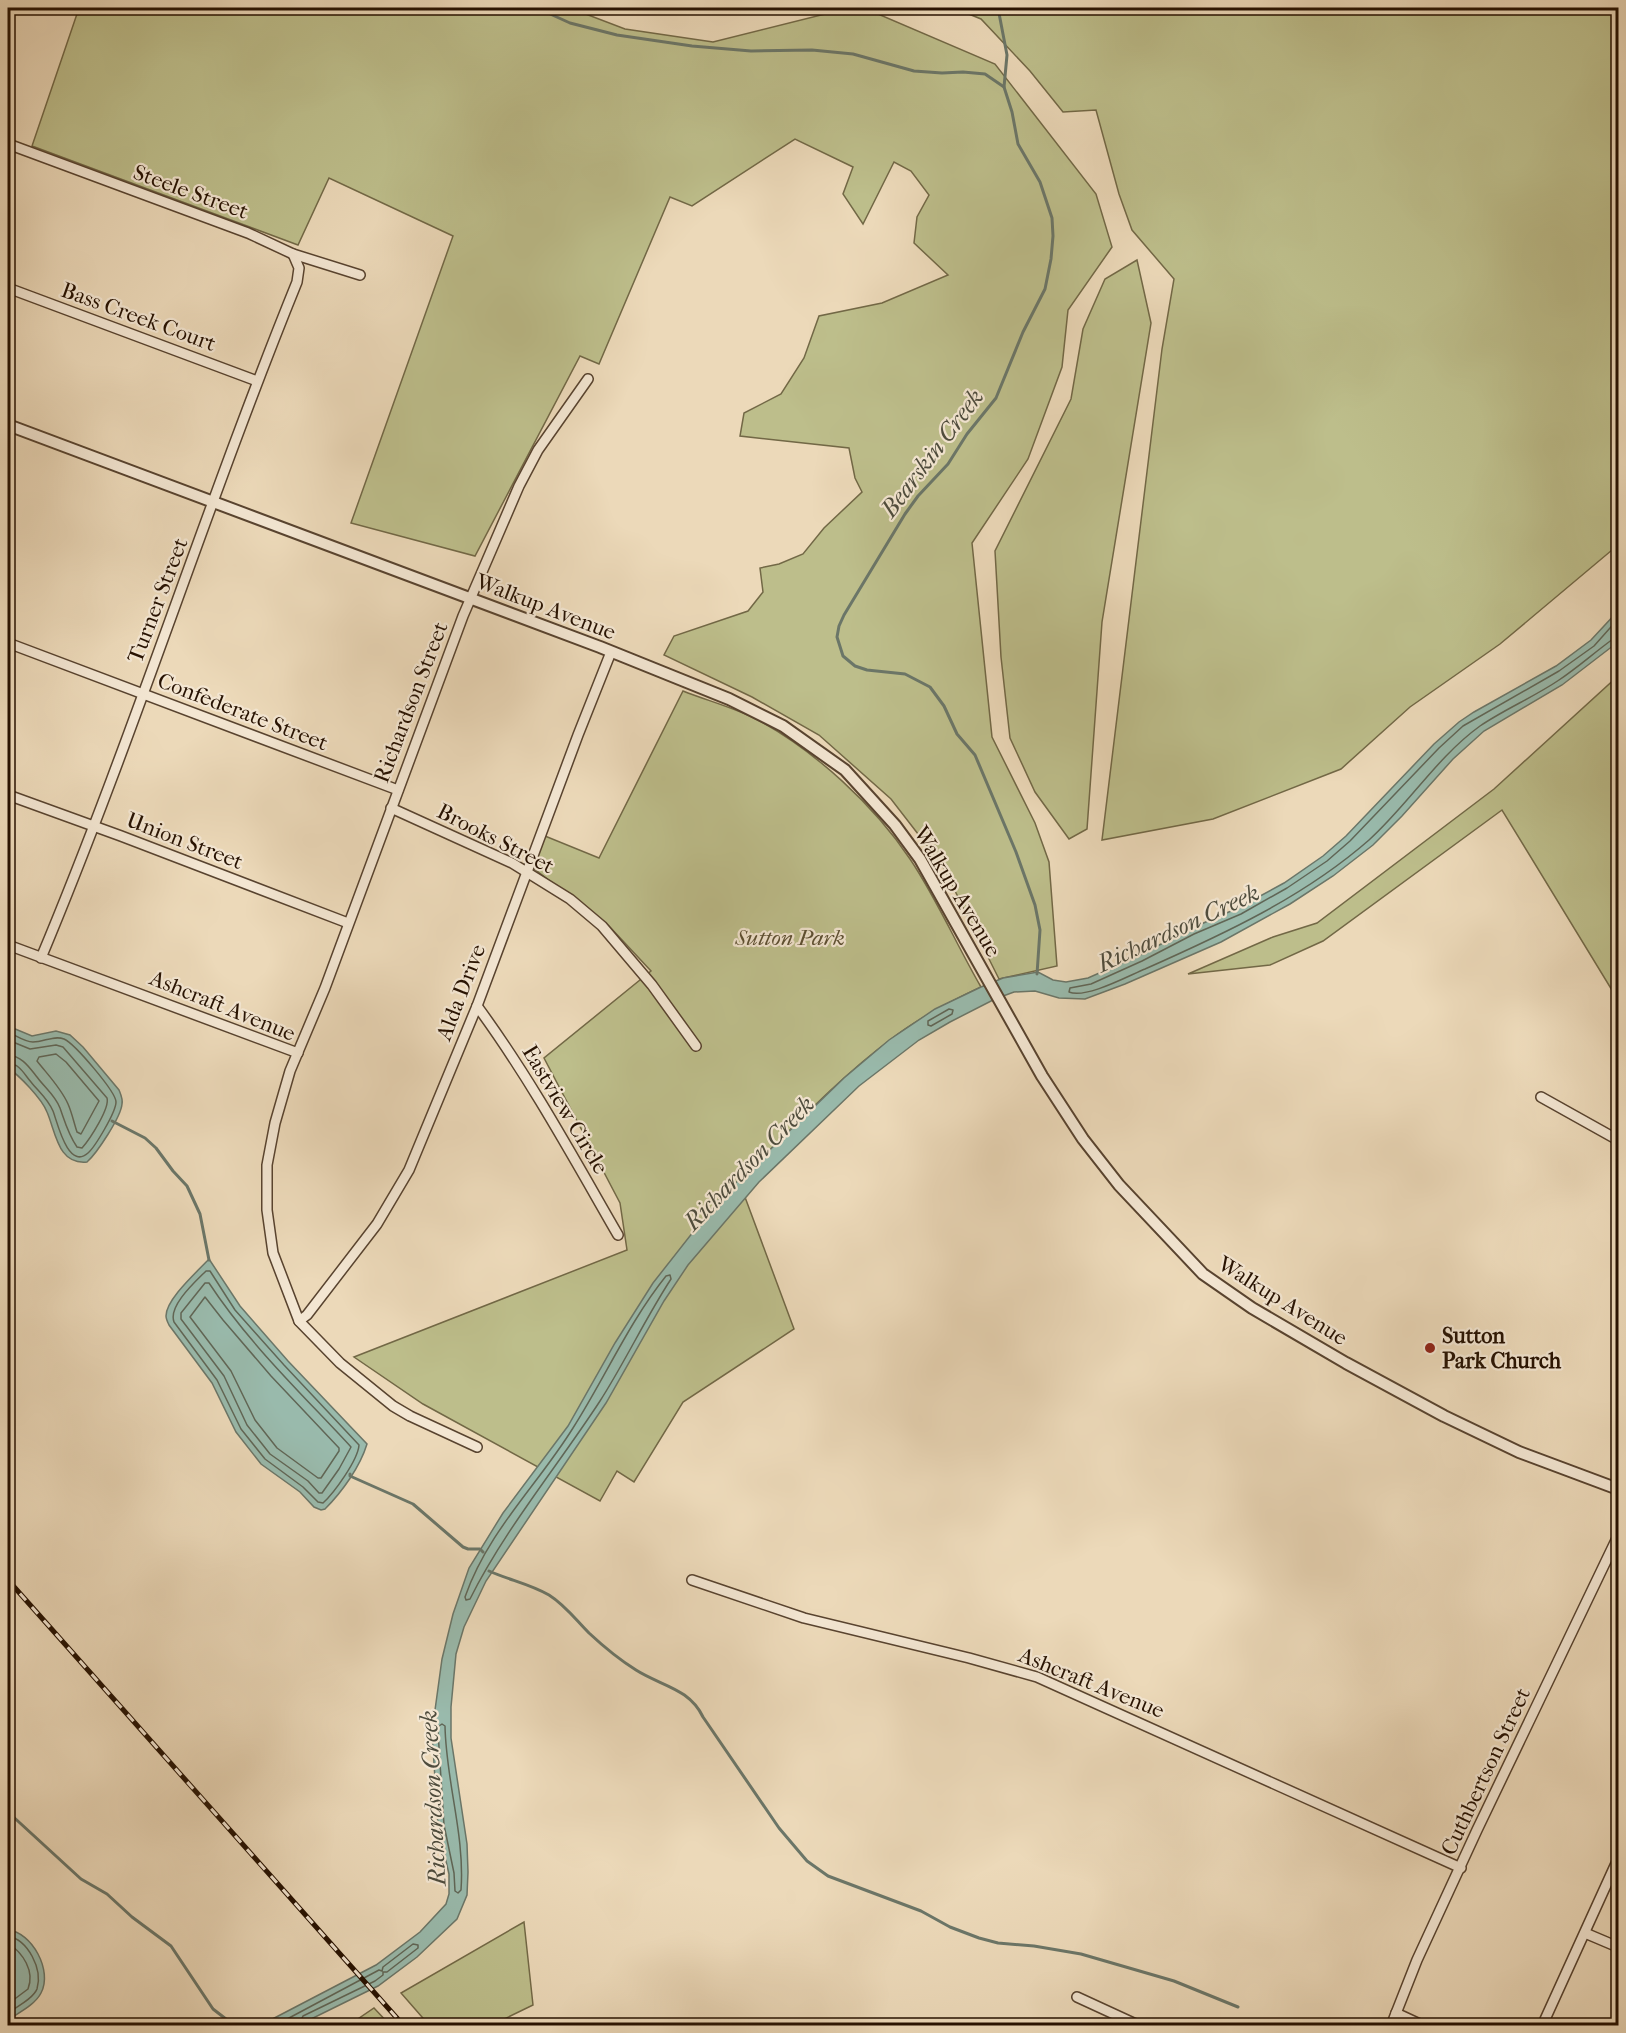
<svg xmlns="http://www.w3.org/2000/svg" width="1626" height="2033" font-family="'IM FELL French Canon',serif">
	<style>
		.green { fill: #bdbe8b; stroke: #726846; stroke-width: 1.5 }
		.water { fill: #99baac; stroke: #6b7668; stroke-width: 1.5 }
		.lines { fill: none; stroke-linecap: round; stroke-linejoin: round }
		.shore { stroke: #606656; stroke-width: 1.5 }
		.stream { stroke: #6b7668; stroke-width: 3 }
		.minor-casing { stroke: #58432f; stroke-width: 12 }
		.tertiary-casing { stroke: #58432f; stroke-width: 14 }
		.minor { stroke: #f3e6d2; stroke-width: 9 }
		.tertiary { stroke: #f3e6d2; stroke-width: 10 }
		.rail-casing { stroke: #261101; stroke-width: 5 }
		.rail { stroke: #f3e6d2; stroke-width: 3; stroke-dasharray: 9; stroke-linecap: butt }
		.poi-dot { fill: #8f2418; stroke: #f3e6d2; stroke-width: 2 }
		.labels { text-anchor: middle; stroke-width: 4.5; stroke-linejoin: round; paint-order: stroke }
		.street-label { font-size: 22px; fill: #261101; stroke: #f3e6d2 }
		.park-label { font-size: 22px; font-style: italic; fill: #5b4e31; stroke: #f3e6d2 }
		.poi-label { font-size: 22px; font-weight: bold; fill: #261101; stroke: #f3e6d2; text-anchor: start }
		.water-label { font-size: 24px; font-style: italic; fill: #4e4c3d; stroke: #f3e6d2 }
	</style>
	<rect width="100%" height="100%" fill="#ecd9b9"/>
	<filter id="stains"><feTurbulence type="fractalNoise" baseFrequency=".00333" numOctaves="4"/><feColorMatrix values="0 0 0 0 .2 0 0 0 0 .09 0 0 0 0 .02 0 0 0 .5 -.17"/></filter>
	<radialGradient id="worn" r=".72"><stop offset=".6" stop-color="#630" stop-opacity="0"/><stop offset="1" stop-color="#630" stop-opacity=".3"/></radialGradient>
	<g class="green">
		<polygon points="79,8 570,8 625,29 713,42 849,8 864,8 995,64 1096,194 1112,247 1068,310 1062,367 1028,459 972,543 992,737 1035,823 1049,862 1057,966 999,979 942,865 891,799 819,735 752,697 664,655 674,636 748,611 763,592 760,568 779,564 803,554 824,528 862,492 855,478 849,448 740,436 744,413 781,394 804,358 819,316 882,303 948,275 914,243 917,217 929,195 911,171 894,162 863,224 843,194 853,167 795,139 692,206 670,197 599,364 580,356 475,556 351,523 453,236 329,178 298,245 32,146"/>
		<polygon points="954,8 1618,8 1618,545 1500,644 1410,707 1341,769 1213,819 1102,840 1162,349 1174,279 1132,230 1119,194 1096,110 1063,112 1030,71 981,19"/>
		<polygon points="1137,260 1151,323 1102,622 1087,829 1069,839 1035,792 1010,738 1001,657 995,551 1071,399 1083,329 1105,279"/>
		<polygon points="1618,676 1618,1000 1502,810 1323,941 1270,965 1188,974 1273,937 1317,923 1494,789"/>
		<path d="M683,691C708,701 736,708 760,721C816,752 874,805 910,859C937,899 956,944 981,987C949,1002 918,1018 890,1040C836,1080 787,1134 739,1181L794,1329L683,1402L634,1482L617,1471L600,1501L423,1404L354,1357L627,1250L620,1203L544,1058L651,971L609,926L533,868L545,836L599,858Z"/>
		<polygon points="524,1922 533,2005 492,2025 429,2025 401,1993"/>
		<polygon points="374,2008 390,2025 349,2025"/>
	</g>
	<g class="water">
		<polygon points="1618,611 1618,642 1562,685 1484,731 1453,759 1402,816 1373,845 1333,876 1290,904 1221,942 1125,984 1085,999 1059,998 1035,991 1014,992 995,999 950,1022 919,1040 859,1086 759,1182 688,1265 664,1301 606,1403 486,1581 464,1627 456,1654 451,1707 451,1738 467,1844 468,1872 467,1895 457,1919 417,1957 378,1986 299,2025 259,2026 376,1965 420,1932 446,1904 449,1894 449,1874 438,1826 432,1732 442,1659 453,1614 469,1568 503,1513 568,1426 615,1343 653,1283 719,1199 844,1078 889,1040 935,1009 981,987 1003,978 1038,972 1053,980 1066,982 1088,978 1140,955 1192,928 1238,908 1284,883 1323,856 1346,836 1434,744 1459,722 1474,712 1556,666 1591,640"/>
		<path d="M8,1026L32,1036L56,1031L70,1035L83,1047L119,1090C121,1095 123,1099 122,1104C121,1117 97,1153 87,1162C58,1165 56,1133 47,1112C42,1099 19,1075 8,1068Z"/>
		<path d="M209,1259L240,1306L288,1361L367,1444C360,1467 342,1492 325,1509L321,1510L314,1507L300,1492L261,1464L236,1432L212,1383L169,1325C168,1323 166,1318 166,1316C166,1299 198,1271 209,1259Z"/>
		<path d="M8,1930C32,1932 53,1971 41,1993C35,2005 18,2013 8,2020Z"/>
	</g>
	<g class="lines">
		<g class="shore">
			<path d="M1618,619L1594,646L1559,671L1463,726L1439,748L1350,841L1327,861L1287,888L1241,914L1194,934L1142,961L1091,984L1070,988L1069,992C1086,999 1128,976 1145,969C1224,934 1304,897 1369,840C1408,805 1437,757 1480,726C1505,709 1534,697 1559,680C1577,668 1595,652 1613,639L1618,638"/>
			<polygon points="949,1009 953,1010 952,1014 931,1026 928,1025 928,1021"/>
			<path d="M8,1032C15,1035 25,1042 33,1042C44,1042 54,1035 64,1039C75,1044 116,1092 116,1102C116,1112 95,1147 88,1153C68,1171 57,1121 53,1111C48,1099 39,1092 31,1082C24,1074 20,1064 8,1063"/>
			<path d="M8,1040L30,1049L56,1045L63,1047L107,1098C110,1108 90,1139 82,1148L77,1147C68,1134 65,1122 60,1108C55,1095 45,1088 37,1077C29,1067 22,1056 8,1055"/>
			<path d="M56,1054L66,1062L99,1101L81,1134L77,1132C74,1123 72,1113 68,1104C61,1088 48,1075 37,1061L39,1057Z"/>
			<path d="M206,1271H210L235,1310L284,1365L359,1445C358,1460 334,1493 323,1503L318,1502L303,1487L265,1459L241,1429L217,1380L174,1322C168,1306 195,1282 206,1271Z"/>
			<path d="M670,1275L671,1279C645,1319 625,1362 600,1401C557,1467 505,1529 470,1599L466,1600L465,1597C488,1531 537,1486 573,1428C605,1378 629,1322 666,1276Z"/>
			<path d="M205,1283H209C249,1344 302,1394 351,1447L339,1469L322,1493H319L308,1481L270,1454L247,1425L224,1376L181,1319V1313Z"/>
			<polygon points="205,1297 223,1320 271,1376 339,1448 339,1451 321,1478 318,1478 277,1448 255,1420 231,1371 190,1317"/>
			<path d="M442,1724L445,1726C446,1782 465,1835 461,1890L458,1893L455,1891L454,1873L444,1825L438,1732L439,1726Z"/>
			<path d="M8,1936C28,1940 43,1969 37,1989C33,1999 16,2007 8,2013"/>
			<path d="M8,1943C23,1953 35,1971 28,1989L8,2004"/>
			<polyline points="274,2026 379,1970 382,1971 383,1967 413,1944 418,1945 418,1948 387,1972 383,1972 383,1975 375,1981 303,2016 298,2026"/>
		</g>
		<g class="stream">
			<polyline points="537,8 570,23 617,35 692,46 751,51 812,50 853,54 914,71 942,73 963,72 985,74 1004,87 1012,112 1018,144 1040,182 1052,218 1053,236 1051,259 1045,289 1023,332 996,398 967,434 948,464 918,496 905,514 844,615 839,626 837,637 843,656 855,666 867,670 905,674 930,687 944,706 957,734 975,755 1016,852 1035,905 1040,930 1037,974"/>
			<polyline points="998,8 1007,55 1004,87"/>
			<polyline points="112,1121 145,1138 156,1148 173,1171 187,1186 200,1214 209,1260"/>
			<polyline points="350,1474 350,1476 413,1504 463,1547 468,1549 480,1549 483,1552"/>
			<path d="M489,1571C509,1580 530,1584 549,1595C565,1605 576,1620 589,1633C604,1647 620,1660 636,1670C661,1686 689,1688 703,1717L779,1828L807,1861L828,1876L921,1911L950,1927L979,1938L998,1943L1034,1946L1081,1954L1174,1981L1238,2007"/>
			<polyline points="8,1812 81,1879 107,1894 132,1917 171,1946 213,2009 235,2026"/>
		</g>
		<defs>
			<g id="minor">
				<polyline points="8,144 248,233 293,254 360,275"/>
				<polyline points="8,288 257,381"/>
				<polyline points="8,643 398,790"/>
				<polyline points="8,795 121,836 348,923"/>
				<polyline points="391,808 512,863 570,899 602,926 652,985 696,1046"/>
				<polyline points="8,945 298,1053"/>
				<path d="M41,958C134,736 206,506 297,282L299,268L293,254"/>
				<path d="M477,1006C530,1078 573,1157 618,1235"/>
				<polyline points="1541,1097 1618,1140"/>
				<polyline points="299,1321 307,1315 377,1224 409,1170 477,1006 578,735 611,652"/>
				<polyline points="477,1447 410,1416 393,1406 340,1363 299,1321 273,1253 267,1210 267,1165 275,1123 290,1071 325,988 463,616 519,486 538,450 588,379"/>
				<polyline points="692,1580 804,1618 969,1658 1037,1677 1461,1868"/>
				<polyline points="1585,1933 1618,1947"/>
				<polyline points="1077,1997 1140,2026"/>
				<polyline points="1396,2013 1424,2026"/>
				<polyline points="1391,2026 1417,1960 1477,1830 1618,1536"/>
				<polyline points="1542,2026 1618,1859"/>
			</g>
			<polyline id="tertiary" points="8,425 600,647 729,699 783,726 845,770 895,825 920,859 1042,1076 1083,1139 1119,1185 1203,1274 1252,1308 1346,1363 1444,1416 1519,1452 1618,1489"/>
		</defs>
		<use href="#minor" class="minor-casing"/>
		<use href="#tertiary" class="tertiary-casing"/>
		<use href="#minor" class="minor"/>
		<use href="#tertiary" class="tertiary"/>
		<defs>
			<polyline id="rail" points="8,1580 404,2026"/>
		</defs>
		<use href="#rail" class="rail-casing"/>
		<use href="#rail" class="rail"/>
	</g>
	<circle class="poi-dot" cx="1430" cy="1348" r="6"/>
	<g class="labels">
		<g class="street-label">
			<text transform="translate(191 191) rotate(20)" y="8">Steele Street</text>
			<text transform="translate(139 316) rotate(20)" y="8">Bass Creek Court</text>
			<text transform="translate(157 600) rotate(-69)" y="8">Turner Street</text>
			<text transform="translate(546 606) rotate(21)" y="8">Walkup Avenue</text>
			<text transform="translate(410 702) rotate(-69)" y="8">Richardson Street</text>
			<text transform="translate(243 711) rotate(21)" y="8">Confederate Street</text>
			<text transform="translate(496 838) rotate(27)" y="8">Brooks Street</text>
			<text transform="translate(185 840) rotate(21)" y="8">Union Street</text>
			<text transform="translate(958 891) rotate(59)" y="8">Walkup Avenue</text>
			<text transform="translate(460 992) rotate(-69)" y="8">Alda Drive</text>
			<text transform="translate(223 1005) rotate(22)" y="8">Ashcraft Avenue</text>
			<text transform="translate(566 1109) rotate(59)" y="8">Eastview Circle</text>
			<text transform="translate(1283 1300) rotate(32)" y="8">Walkup Avenue</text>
			<text transform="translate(1092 1682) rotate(22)" y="8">Ashcraft Avenue</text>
			<text transform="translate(1485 1771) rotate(-65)" y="8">Cuthbertson Street</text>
		</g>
		<g class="park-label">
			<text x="790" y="945">Sutton Park</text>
		</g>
		<g class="poi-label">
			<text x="1442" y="1343">Sutton<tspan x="1442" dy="25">Park Church</tspan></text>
		</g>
		<g class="water-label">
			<text transform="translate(932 453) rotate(-53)" y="8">Bearskin Creek</text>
			<text transform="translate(1178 928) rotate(-25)" y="8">Richardson Creek</text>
			<text transform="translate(749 1163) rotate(-46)" y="8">Richardson Creek</text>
			<text transform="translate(433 1798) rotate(-93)" y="8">Richardson Creek</text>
		</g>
	</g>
	<rect width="1626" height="2033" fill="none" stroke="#ecd9b9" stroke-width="30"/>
	<rect x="9" y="9" width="1608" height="2015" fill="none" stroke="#261101" stroke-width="3"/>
	<rect x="15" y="15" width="1596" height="2003" fill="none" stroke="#261101" stroke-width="1.5"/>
	<rect width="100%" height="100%" filter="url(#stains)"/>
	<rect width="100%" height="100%" fill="url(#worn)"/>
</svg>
